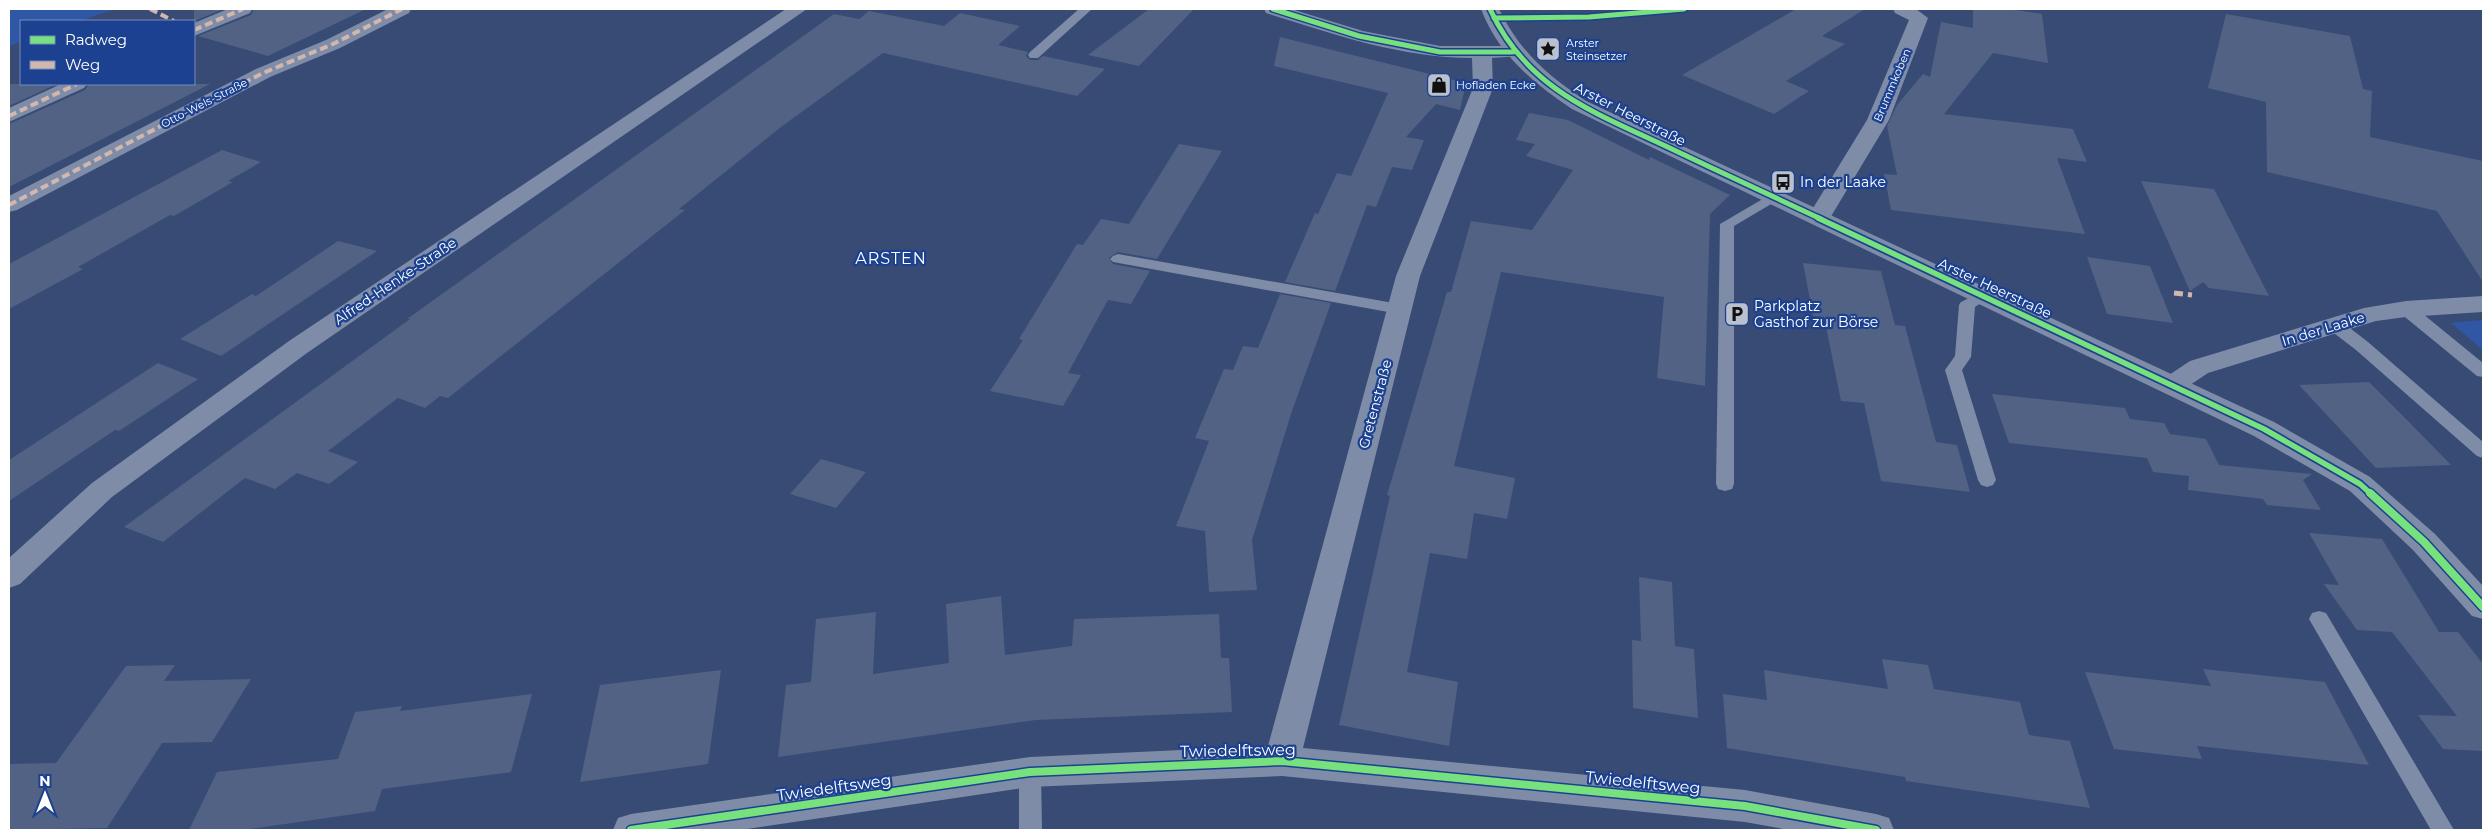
<svg xmlns="http://www.w3.org/2000/svg" width="2492" height="839" font-family="Montserrat,sans-serif">
	<style>
		.green { fill: #3057a6 }
		.building { fill: #516284 }
		.lines { fill: none; stroke-linecap: round; stroke-linejoin: round }
		.service { fill: #7e8ca8; fill-rule: evenodd }
		.minor { fill: #7e8ca8; fill-rule: evenodd }
		.tertiary { fill: #7e8ca8; fill-rule: evenodd }
		.quiet-far1 { stroke: #d1b7ad; stroke-width: 4; stroke-dasharray: 8 4; stroke-linecap: butt }
		.quiet { stroke: #d1b7ad; stroke-width: 5; stroke-dasharray: 9 5; stroke-linecap: butt }
		.cycleway-far2-casing { stroke: #1c4190; stroke-width: 8 }
		.cycleway-far1-casing { stroke: #1c4190; stroke-width: 9 }
		.cycleway-casing { stroke: #1c4190; stroke-width: 11 }
		.cycleway-far2 { stroke: #77e17e; stroke-width: 5 }
		.cycleway-far1 { stroke: #77e17e; stroke-width: 5.5 }
		.cycleway { stroke: #77e17e; stroke-width: 8 }
		.labels { text-anchor: middle; stroke-width: 4.5; stroke-linejoin: round; paint-order: stroke }
		.far-poi-label { font-size: 11px; fill: #fff; stroke: #1c4190; text-anchor: start }
		.far-street-label { font-size: 11px; fill: #fff; stroke: #1c4190 }
		.street-label { font-size: 14px; fill: #fff; stroke: #1c4190 }
		.poi-label { font-size: 14px; fill: #fff; stroke: #1c4190; text-anchor: start }
		.quarter-label { font-size: 16px; letter-spacing: 1px; fill: #fff; stroke: #1c4190 }
		.near-street-label { font-size: 16px; fill: #fff; stroke: #1c4190 }
	</style>
	<rect width="100%" height="100%" fill="#374b75"/>
	<g class="green">
		<polygon points="9,9 115,9 80,21 21,21 21,42 9,46"/>
		<polygon points="2483,320 2483,350 2451,323"/>
	</g>
	<g class="building">
		<polygon points="194,9 224,9 194,21"/>
		<polygon points="254,9 366,9 268,56 198,36 251,15"/>
		<polygon points="1149,9 1194,9 1139,66 1088,55"/>
		<polygon points="1796,9 1865,9 1822,36 1845,44 1786,81 1809,91 1774,114 1682,75"/>
		<polygon points="1973,9 2009,9 2042,14 2048,63 1993,53 1944,114 2073,129 2087,162 2057,158 2085,234 1891,210 1884,174 1897,175 1887,126 1897,105 1923,74 1930,77 1941,22 1973,28"/>
		<polygon points="869,11 944,26 960,13 1020,26 998,45 1028,52 1026,56 1030,60 1038,60 1043,56 1105,69 1077,96 883,53 781,127 679,209 685,210 448,398 440,396 425,408 398,398 328,451 358,462 329,484 297,473 275,489 245,478 163,542 124,527 410,319 407,319 834,14 859,19"/>
		<polygon points="2226,14 2350,36 2363,89 2372,91 2370,137 2483,161 2483,282 2437,211 2267,172 2266,102 2208,88"/>
		<polygon points="1280,37 1466,83 1460,110 1436,104 1406,137 1424,140 1412,170 1392,167 1376,207 1367,205 1335,291 1285,282 1315,213 1318,214 1337,173 1351,176 1388,93 1274,66"/>
		<polygon points="9,84 57,84 9,106"/>
		<polygon points="89,84 210,84 9,187 9,124 85,90"/>
		<polygon points="1529,113 1568,120 1649,160 1650,157 1730,195 1710,214 1705,386 1657,378 1664,297 1501,272 1454,466 1515,478 1507,519 1474,513 1467,559 1430,553 1407,672 1458,682 1449,746 1339,725 1390,496 1387,495 1447,292 1451,292 1471,221 1532,230 1573,170 1526,156 1535,144 1516,140"/>
		<polygon points="1179,144 1222,151 1157,259 1118,252 1109,258 1113,264 1150,271 1131,304 1108,300 1068,373 1081,375 1063,406 990,391 1023,340 1019,339 1077,244 1083,245 1101,219 1129,224"/>
		<polygon points="222,150 261,162 228,181 233,182 174,216 170,215 78,267 83,269 9,309 9,264"/>
		<polygon points="2141,181 2214,189 2269,296 2209,288 2203,282 2190,291"/>
		<polygon points="338,241 377,251 221,356 180,339 252,294 256,296"/>
		<polygon points="2087,257 2150,266 2173,323 2107,314"/>
		<polygon points="1803,263 1881,271 1895,325 1905,326 1936,442 1957,445 1970,492 1881,481 1864,403 1841,401 1824,317 1813,316"/>
		<polygon points="1280,294 1331,303 1292,411 1252,540 1257,590 1209,592 1205,531 1176,526 1209,441 1195,438 1224,369 1233,370 1243,346 1258,348"/>
		<polygon points="158,363 198,379 119,431 115,430 9,501 9,460"/>
		<polygon points="2369,382 2409,422 2451,465 2376,468 2299,385"/>
		<polygon points="1992,394 2125,408 2130,419 2164,423 2170,434 2206,439 2219,465 2312,474 2303,480 2321,510 2267,505 2263,499 2188,490 2189,476 2153,472 2147,458 2009,443"/>
		<polygon points="821,459 866,472 836,508 790,494"/>
		<polygon points="2309,533 2382,539 2439,632 2458,632 2483,664 2483,751 2443,749 2418,715 2457,716 2392,632 2357,630 2324,584 2339,585"/>
		<polygon points="1639,577 1672,582 1675,646 1694,649 1698,718 1633,708 1632,640 1641,641"/>
		<polygon points="1001,596 1005,655 1072,646 1074,619 1219,614 1221,658 1229,658 1232,712 1036,720 778,757 786,685 811,682 816,619 876,612 873,674 949,663 946,604"/>
		<polygon points="1882,659 1928,665 1934,689 2020,702 2029,735 2070,741 2090,808 1906,781 1905,777 1727,748 1723,694 1767,700 1764,670 1888,689"/>
		<polygon points="175,665 164,681 251,679 212,742 162,743 107,828 9,830 9,764 56,763 126,666"/>
		<polygon points="2203,669 2325,682 2369,765 2197,746 2202,759 2114,749 2085,672 2211,686"/>
		<polygon points="721,670 708,764 580,782 600,685"/>
		<polygon points="532,694 511,772 382,789 375,811 244,830 189,830 217,772 338,759 355,712 402,706 400,711"/>
	</g>
	<g class="lines">
		<g class="service">
			<polygon points="1079,9 1092,9 1038,58 1030,58 1028,55 1030,52"/>
			<polygon points="1773,193 1778,194 1780,197 1778,200 1734,226 1734,484 1732,489 1725,491 1718,489 1716,484 1720,224"/>
			<polygon points="1118,254 1399,304 1405,305 1407,309 1405,313 1399,314 1113,262 1110,259 1113,256"/>
			<polygon points="1983,291 1991,296 1975,307 1971,357 1962,370 1996,480 1993,485 1987,487 1981,485 1978,480 1945,370 1955,356 1959,305 1961,302"/>
			<polygon points="2406,304 2412,305 2483,363 2483,377 2477,376 2400,313 2398,309 2400,305"/>
			<polygon points="2336,321 2342,322 2368,342 2483,442 2483,458 2477,456 2356,350 2330,330 2328,326 2330,322"/>
			<polygon points="2319,611 2326,613 2454,830 2431,830 2309,619 2312,613"/>
			<polygon points="1030,762 1038,765 1041,772 1042,830 1019,830 1019,772 1022,765"/>
		</g>
		<g class="minor">
			<polygon points="228,9 252,9 250,13 194,36 194,23"/>
			<polygon points="388,9 411,9 409,13 340,48 270,77 17,210 9,212 9,196 256,69 326,40"/>
			<polygon points="786,9 807,9 307,353 112,497 20,584 9,588 9,558 92,483 289,341"/>
			<path d="M1264,9H1291L1363,31L1440,46H1513L1520,48L1523,52L1520,56L1492,58L1493,88L1420,276L1303,748L1745,790L1876,814L1889,818L1894,830H1789L1745,822L1282,776L1030,787L740,830H613L618,818L631,814L1030,757L1268,746L1396,276L1473,88L1472,58C1401,58 1333,34 1266,13Z"/>
			<polygon points="1893,9 1916,9 1928,18 1889,120 1827,223 1819,225 1811,223 1807,218 1867,120 1909,20 1895,13"/>
			<polygon points="61,84 87,84 84,88 9,122 9,108"/>
			<polygon points="2483,296 2483,312 2406,317 2376,321 2208,373 2181,391 2172,394 2163,391 2159,385 2163,379 2190,361 2364,308 2406,301"/>
		</g>
		<path class="tertiary" d="M1481,9H1499C1521,53 1546,74 1586,101L2274,422L2370,477L2435,534L2483,586V619L2472,616L2413,550L2350,491L2254,436L1572,109C1533,83 1498,54 1481,9Z"/>
		<g class="quiet-far1">
			<polyline points="150,9 174,21"/>
			<polyline points="194,30 243,9"/>
			<polyline points="9,116 77,84"/>
			<polyline points="9,205 263,73 333,44 402,9"/>
		</g>
		<polyline class="quiet" points="2174,293 2192,295"/>
		<defs>
			<g id="cycleway-far2">
				<polyline points="1273,9 1359,36 1440,52 1513,52"/>
				<path d="M1490,9C1528,92 1599,114 1676,151C1724,174 1772,196 1821,219"/>
				<polyline points="1494,18 1589,17 1684,9"/>
			</g>
			<polyline id="cycleway-far1" points="1818,218 2264,429 2360,484 2371,494"/>
			<g id="cycleway">
				<polyline points="2370,493 2424,542 2483,607"/>
				<polyline points="631,830 1030,772 1282,761 1745,806 1876,830"/>
			</g>
		</defs>
		<use href="#cycleway-far2" class="cycleway-far2-casing"/>
		<use href="#cycleway-far1" class="cycleway-far1-casing"/>
		<use href="#cycleway" class="cycleway-casing"/>
		<use href="#cycleway-far2" class="cycleway-far2"/>
		<use href="#cycleway-far1" class="cycleway-far1"/>
		<use href="#cycleway" class="cycleway"/>
	</g>
	<defs>
		<symbol id="sight-square" viewBox="-11 -11 22 22"><rect x="-9" y="-9" width="18" height="18" rx="4" fill="#b9c0cf" stroke="#1c4190"/><path d="M0-6L1.8-2.2L6-1.7L2.9 1.2L3.7 5.4L0 3.3L-3.7 5.4L-2.9 1.2L-6-1.7L-1.8-2.2Z" fill="#111"/></symbol>
		<symbol id="shop-square" viewBox="-11 -11 22 22"><rect x="-9" y="-9" width="18" height="18" rx="4" fill="#b9c0cf" stroke="#1c4190"/><path d="M-5-2.5h2.3a2.7 3.5 0 0 1 5.4 0H5L5.5 6h-11ZM-1.5-2.5h3a1.5 2.3 0 0 0-3 0Z" fill="#111"/></symbol>
		<symbol id="bus-square" viewBox="-11 -11 22 22"><rect x="-9" y="-9" width="18" height="18" rx="4" fill="#b9c0cf" stroke="#1c4190"/><path d="M-5-6H5V4H4V6H2V4H-2V6H-4V4H-5ZM-3.5-4V0h7V-4ZM-3.5 1.2v1.5H-2V1.2ZM2 1.2v1.5H3.5V1.2Z" fill="#111"/></symbol>
		<symbol id="parking-square" viewBox="-11 -11 22 22"><rect x="-9" y="-9" width="18" height="18" rx="4" fill="#b9c0cf" stroke="#1c4190"/><path d="M-3.5-5.5H1a3.5 3.5 0 0 1 0 7H-1V5.5H-3.5ZM-1-3.4V-.6H.8a1.4 1.4 0 0 0 0-2.8Z" fill="#111"/></symbol>
	</defs>
	<g fill-rule="evenodd">
		<use href="#sight-square" x="1534" y="35" width="28" height="28"/>
		<use href="#shop-square" x="1425" y="71" width="28" height="28"/>
		<use href="#bus-square" x="1769" y="168" width="28" height="28"/>
		<use href="#parking-square" x="1723" y="300" width="28" height="28"/>
	</g>
	<g class="labels">
		<g class="far-poi-label">
			<text x="1566" y="47">Arster<tspan x="1566" dy="13">Steinsetzer</tspan></text>
			<text x="1456" y="89">Hofladen Ecke</text>
		</g>
		<g class="far-street-label">
			<text transform="translate(1892 85) rotate(-67)" y="4">Brummkoben</text>
			<text transform="translate(204 103) rotate(-27)" y="4">Otto-Wels-Straße</text>
		</g>
		<g class="street-label">
			<text transform="translate(1630 114) rotate(27)" y="5">Arster Heerstraße</text>
			<text transform="translate(395 281) rotate(-34)" y="5">Alfred-Henke-Straße</text>
			<text transform="translate(1995 288) rotate(25)" y="5">Arster Heerstraße</text>
			<text transform="translate(2323 329) rotate(-17)" y="5">In der Laake</text>
			<text transform="translate(1375 404) rotate(-75)" y="5">Gretenstraße</text>
		</g>
		<g class="poi-label">
			<text x="1800" y="187">In der Laake</text>
			<text x="1754" y="311">Parkplatz<tspan x="1754" dy="16">Gasthof zur Börse</tspan></text>
		</g>
		<g class="quarter-label">
			<text x="891" y="264">ARSTEN</text>
		</g>
		<g class="near-street-label">
			<text transform="translate(1238 750) rotate(-1)" y="6">Twiedelftsweg</text>
			<text transform="translate(1643 782) rotate(6)" y="6">Twiedelftsweg</text>
			<text transform="translate(834 787) rotate(-8)" y="6">Twiedelftsweg</text>
		</g>
	</g>
	<rect width="2492" height="839" fill="none" stroke="#ffffff" stroke-width="20"/>
	<rect x="20" y="20" width="175" height="65" fill="#1c4190" stroke="#778dbc"/>
	<rect x="30" y="36" width="25" height="8" fill="#77e17e" stroke="#778dbc"/>
	<text x="65" y="45" font-size="15" fill="#ffffff">Radweg</text>
	<rect x="30" y="61" width="25" height="8" fill="#d1b7ad" stroke="#778dbc"/>
	<text x="65" y="70" font-size="15" fill="#ffffff">Weg</text>
	<g transform="translate(45 794)" stroke="#1c4190" stroke-width="4" paint-order="stroke">
	<path d="M0-4L9 19L0 12L-9 19Z" fill="#ffffff"/>
	<text y="-8" font-size="14" font-weight="bold" text-anchor="middle" fill="#ffffff">N</text>
	</g>
</svg>
